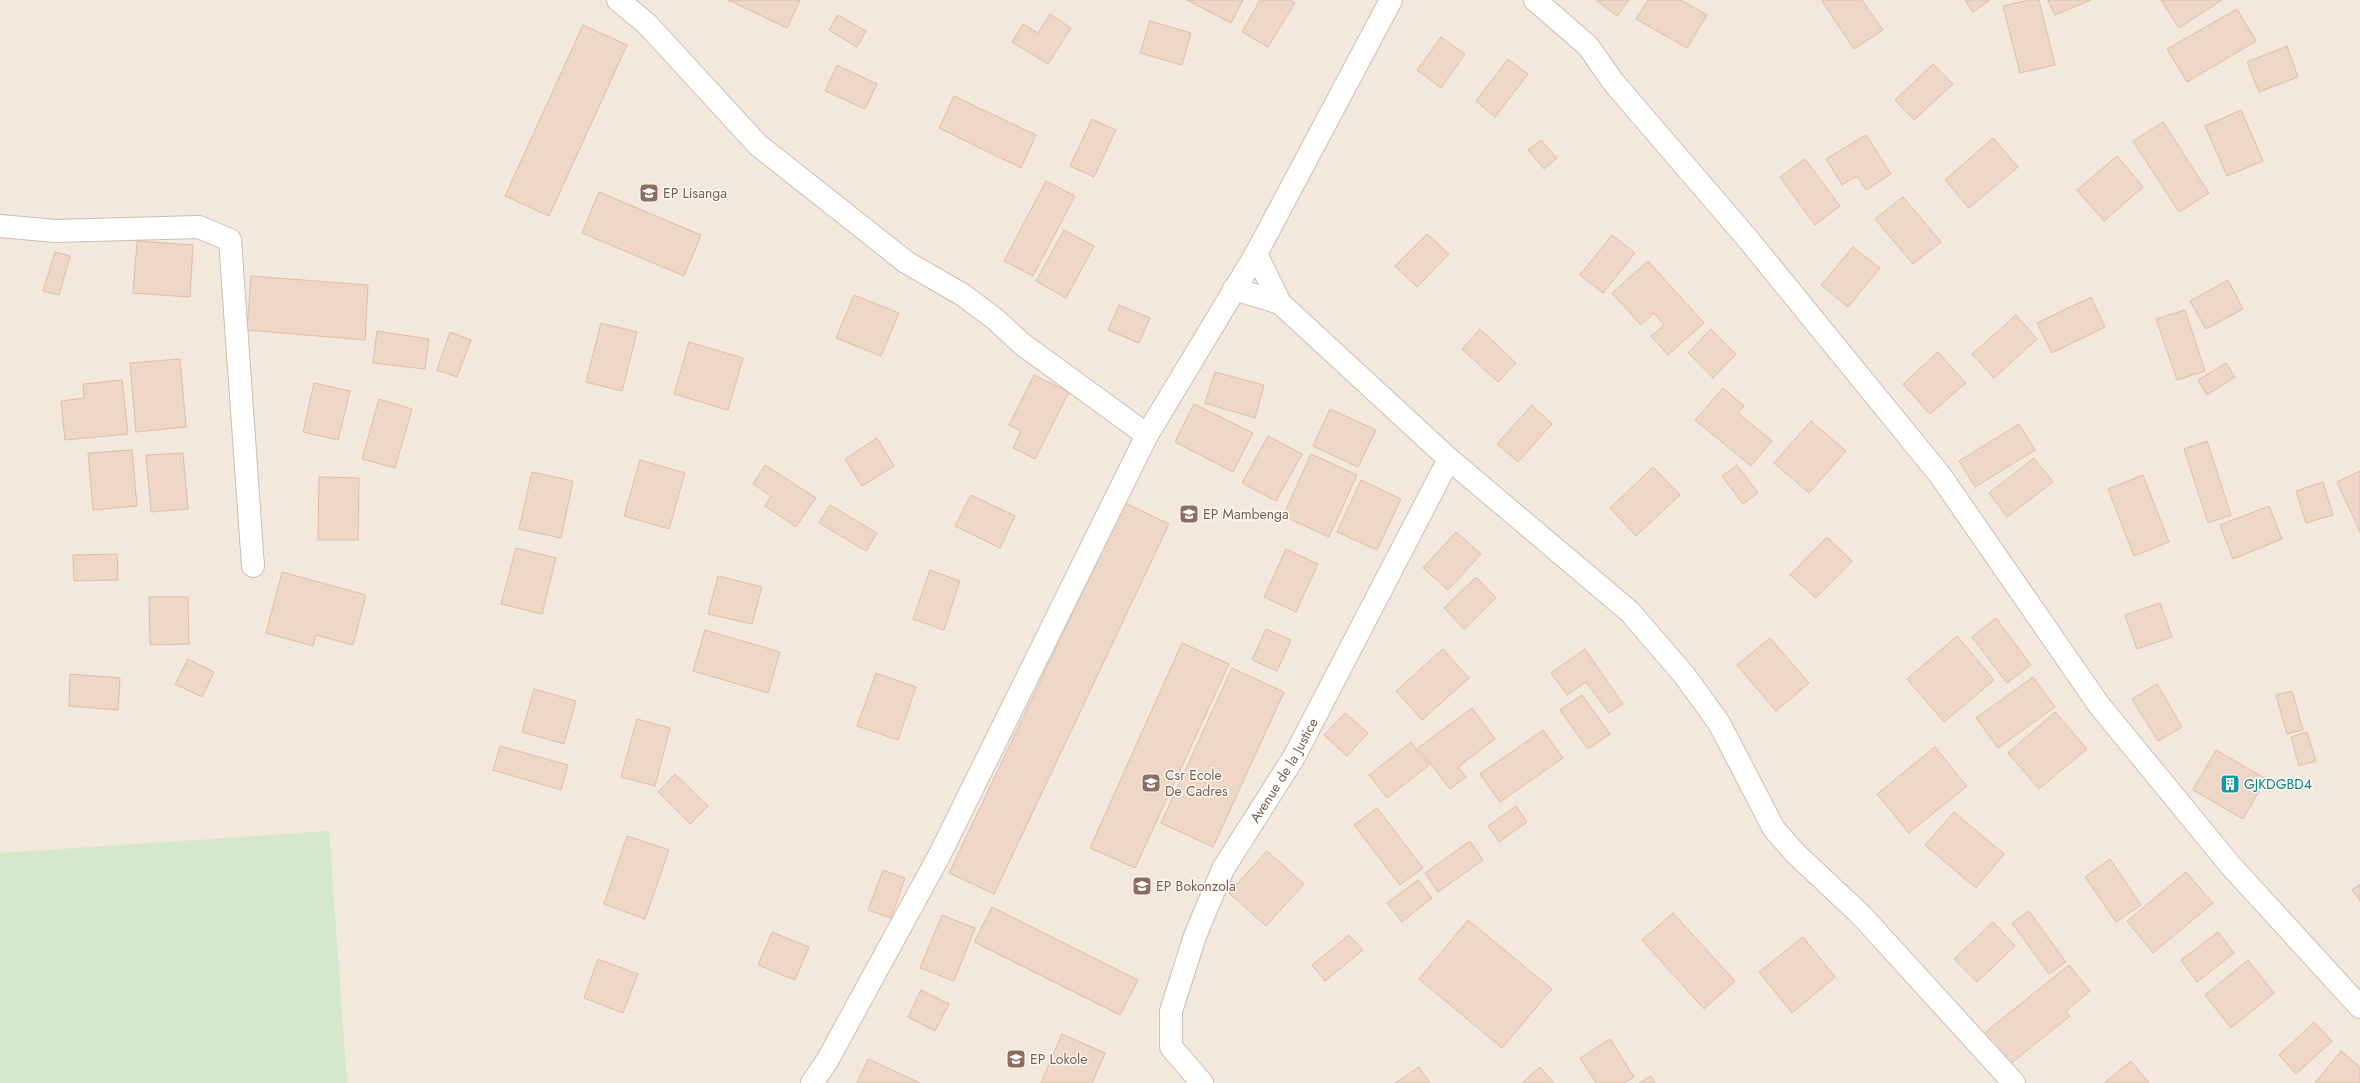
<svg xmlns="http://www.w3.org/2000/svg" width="2360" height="1083" font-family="Jost,sans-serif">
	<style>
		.residential { fill: #f2e8db }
		.green { fill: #d6e8cb }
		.building { fill: #eed7c6; stroke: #dfbea8 }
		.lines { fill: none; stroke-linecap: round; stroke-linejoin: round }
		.minor-casing { stroke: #cdbeb2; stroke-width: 24 }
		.minor { stroke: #fff; stroke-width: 22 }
		.labels { text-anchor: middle; stroke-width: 3; stroke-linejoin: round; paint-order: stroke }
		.education-label { font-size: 14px; fill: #785e54; stroke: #fefaf2; text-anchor: start }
		.street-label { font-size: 14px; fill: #755e50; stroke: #fefaf2 }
		.culture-label { font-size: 14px; fill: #0d838f; stroke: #fefaf2; text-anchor: start }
	</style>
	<rect width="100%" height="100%" fill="#fbf6ec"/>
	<rect class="residential" x="0" y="0" width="2360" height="1083"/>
	<polygon class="green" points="329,831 347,1083 0,1083 0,853"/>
	<g class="building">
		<polygon points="728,0 800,0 787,28"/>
		<polygon points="1187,0 1243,0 1231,23"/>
		<polygon points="1260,0 1290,0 1295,3 1268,47 1242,32"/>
		<polygon points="1596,0 1629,0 1617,16"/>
		<polygon points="1648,0 1681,0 1707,15 1687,48 1636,19"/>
		<polygon points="1824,0 1862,0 1883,30 1854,49 1822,1"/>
		<polygon points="1965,0 1990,0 1973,12"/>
		<polygon points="2029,0 2039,0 2055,65 2020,73 2003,6"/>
		<polygon points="2048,0 2091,0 2055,15"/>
		<polygon points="2161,0 2222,0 2179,28"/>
		<polygon points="2237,9 2256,41 2187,82 2167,49"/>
		<polygon points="1050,14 1071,28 1048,64 1012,42 1023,24 1038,33"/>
		<polygon points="838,15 866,31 857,47 829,30"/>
		<polygon points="1150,21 1191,33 1182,65 1140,53"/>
		<polygon points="583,25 627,45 549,216 505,196"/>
		<polygon points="1441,37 1465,54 1441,88 1417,70"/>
		<polygon points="2287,46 2298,77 2259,92 2247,62"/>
		<polygon points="1508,59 1528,74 1495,117 1476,101"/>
		<polygon points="1933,64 1953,84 1914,120 1895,100"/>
		<polygon points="837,65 877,84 865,109 825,91"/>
		<polygon points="954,96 1036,135 1021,168 939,128"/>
		<polygon points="2241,110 2263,161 2227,176 2205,126"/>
		<polygon points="1092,119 1116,130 1094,177 1070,166"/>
		<polygon points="2163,122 2209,193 2179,212 2133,141"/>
		<polygon points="1866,135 1891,174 1866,190 1857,176 1842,185 1826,159"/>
		<polygon points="1993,138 2018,167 1969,208 1945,180"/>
		<polygon points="1541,140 1557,158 1544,169 1528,150"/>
		<polygon points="2117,156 2143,187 2104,221 2077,190"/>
		<polygon points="1805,159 1840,206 1815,225 1780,177"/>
		<polygon points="1046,181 1075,196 1033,276 1004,261"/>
		<polygon points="599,192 701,235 684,276 582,233"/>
		<polygon points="1903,197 1941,242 1913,264 1875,219"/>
		<polygon points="1064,230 1094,246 1066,298 1036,281"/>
		<polygon points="1427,234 1449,254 1417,287 1395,266"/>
		<polygon points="1612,235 1635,253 1603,293 1580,275"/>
		<polygon points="137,241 193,245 190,297 133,293"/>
		<polygon points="1853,247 1880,268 1848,307 1821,285"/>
		<polygon points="55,252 70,256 59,295 43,291"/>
		<polygon points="1648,261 1704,323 1668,355 1651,336 1664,325 1654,313 1641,325 1612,293"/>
		<polygon points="251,276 368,285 365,340 247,330"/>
		<polygon points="2228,280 2243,309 2206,329 2190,301"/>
		<polygon points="854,295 899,313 881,356 836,338"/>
		<polygon points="2091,297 2105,327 2052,353 2037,323"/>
		<polygon points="1119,305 1150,318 1139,343 1108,330"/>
		<polygon points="2185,310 2205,371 2177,380 2156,319"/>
		<polygon points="2016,315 2037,339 1994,378 1972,354"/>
		<polygon points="601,323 637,332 622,391 586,382"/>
		<polygon points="1480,329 1516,363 1498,382 1462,349"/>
		<polygon points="1711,329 1736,354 1713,378 1688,353"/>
		<polygon points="377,331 429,339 425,369 373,363"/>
		<polygon points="450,332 471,340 457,377 437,370"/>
		<polygon points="689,342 743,358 728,410 674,394"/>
		<polygon points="1938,352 1966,383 1930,414 1903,384"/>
		<polygon points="180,359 186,427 136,432 130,363"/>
		<polygon points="2226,363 2235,377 2207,395 2198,380"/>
		<polygon points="1215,372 1264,385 1255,418 1205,403"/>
		<polygon points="1034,375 1069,392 1035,459 1013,448 1021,431 1009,425"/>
		<polygon points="122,380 128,434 65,440 61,401 84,398 83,384"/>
		<polygon points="314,383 350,391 338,440 303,432"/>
		<polygon points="1723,388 1744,406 1738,413 1772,441 1751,466 1695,420"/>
		<polygon points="379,399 412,409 395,468 362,459"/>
		<polygon points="1194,404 1253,433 1233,472 1175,442"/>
		<polygon points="1532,405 1552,424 1518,462 1497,444"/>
		<polygon points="1330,409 1376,430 1358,467 1313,446"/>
		<polygon points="1811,421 1846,451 1809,493 1774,463"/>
		<polygon points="2019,424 2035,450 1975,487 1959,461"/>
		<polygon points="1268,436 1302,454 1276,501 1242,483"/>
		<polygon points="877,438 894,466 862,486 845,459"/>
		<polygon points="2207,441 2231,515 2208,523 2184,449"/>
		<polygon points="132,450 137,506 93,510 88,453"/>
		<polygon points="183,453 188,509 151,512 146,455"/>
		<polygon points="1311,454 1357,475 1329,537 1283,516"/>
		<polygon points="2034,458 2053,482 2007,517 1989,493"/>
		<polygon points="640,460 685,473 669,529 624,516"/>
		<polygon points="765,465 816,498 796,527 765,506 771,496 753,484"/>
		<polygon points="1737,465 1758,493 1743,504 1722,476"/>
		<polygon points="1653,467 1680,495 1636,536 1610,508"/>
		<polygon points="2360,471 2360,532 2337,482"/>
		<polygon points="532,472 573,481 561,538 519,529"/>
		<polygon points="2143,475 2169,542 2134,556 2108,489"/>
		<polygon points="319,477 359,478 358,540 318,540"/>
		<polygon points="1361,480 1401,499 1377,550 1337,532"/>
		<polygon points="2323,482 2333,515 2306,523 2296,491"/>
		<polygon points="971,495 1015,516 1000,548 955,526"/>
		<polygon points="1125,503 1169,524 994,894 949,873"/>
		<polygon points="830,505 877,533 866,551 819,523"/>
		<polygon points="2269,506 2282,539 2233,559 2220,525"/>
		<polygon points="1456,532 1481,554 1448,590 1423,568"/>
		<polygon points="1827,537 1852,561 1816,598 1790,575"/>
		<polygon points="516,548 556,558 542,614 501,604"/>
		<polygon points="1286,549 1318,564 1296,612 1264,597"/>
		<polygon points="117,554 118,580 74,581 73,555"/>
		<polygon points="930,570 960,581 944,630 913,619"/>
		<polygon points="282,572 366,595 353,645 316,635 313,646 266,633"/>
		<polygon points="718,576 762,587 752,624 708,614"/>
		<polygon points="1476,577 1496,598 1464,629 1444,608"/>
		<polygon points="149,597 188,597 189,644 150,645"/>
		<polygon points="2160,603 2172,637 2137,649 2125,615"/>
		<polygon points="1996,618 2031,665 2007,683 1972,637"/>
		<polygon points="1266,629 1291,640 1277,671 1252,660"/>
		<polygon points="705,630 780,652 768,693 693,671"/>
		<polygon points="1957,636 1994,680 1944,722 1907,679"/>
		<polygon points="1770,638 1809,683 1776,711 1737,665"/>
		<polygon points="1182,643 1229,664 1135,868 1090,848"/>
		<polygon points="1443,649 1469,678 1422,720 1396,691"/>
		<polygon points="1585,649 1623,704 1609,713 1586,682 1567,695 1551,673"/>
		<polygon points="188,659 214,672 202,697 175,684"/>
		<polygon points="1232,668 1284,692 1213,847 1161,823"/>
		<polygon points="876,673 916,687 898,740 857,726"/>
		<polygon points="70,674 120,678 118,710 69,706"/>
		<polygon points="2033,677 2055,707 1998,748 1976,718"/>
		<polygon points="2157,684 2182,727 2158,741 2132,699"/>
		<polygon points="534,689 576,701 564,744 522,732"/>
		<polygon points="2292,691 2303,730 2287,734 2276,695"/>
		<polygon points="1582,695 1610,734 1588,749 1560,710"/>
		<polygon points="1472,708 1495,739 1458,767 1466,777 1450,789 1418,748"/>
		<polygon points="2055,712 2087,749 2039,789 2008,753"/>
		<polygon points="1345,713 1368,733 1347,756 1324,735"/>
		<polygon points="637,719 670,728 655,786 621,777"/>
		<polygon points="1543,730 1563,758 1500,802 1480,774"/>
		<polygon points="2307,732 2316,761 2299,766 2291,737"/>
		<polygon points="1411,742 1429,765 1387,798 1369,775"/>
		<polygon points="500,746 568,765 561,790 493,770"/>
		<polygon points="1935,747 1967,786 1909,833 1877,794"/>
		<polygon points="2216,750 2266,779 2243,819 2193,790"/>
		<polygon points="675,774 708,806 690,824 658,792"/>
		<polygon points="1516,806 1527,822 1499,842 1488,826"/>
		<polygon points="1377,808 1423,868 1400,885 1354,825"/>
		<polygon points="1954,812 2004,854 1976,888 1925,845"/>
		<polygon points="627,836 669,850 645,919 604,904"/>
		<polygon points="1470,841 1483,860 1438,892 1425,873"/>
		<polygon points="1267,851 1304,884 1266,926 1229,893"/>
		<polygon points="2110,859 2141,905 2116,922 2085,877"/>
		<polygon points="883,870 905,878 891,918 868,910"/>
		<polygon points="2186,872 2213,903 2153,953 2127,921"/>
		<polygon points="1418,880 1432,898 1402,922 1387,903"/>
		<polygon points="2360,884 2360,901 2352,890"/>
		<polygon points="992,907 1138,980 1120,1015 974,942"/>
		<polygon points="2029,911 2066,962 2049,974 2012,923"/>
		<polygon points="1673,913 1735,981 1704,1009 1642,940"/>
		<polygon points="942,915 975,928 954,981 920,968"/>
		<polygon points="1468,920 1552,989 1502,1048 1419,979"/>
		<polygon points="1993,922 2015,946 1977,982 1954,959"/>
		<polygon points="772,932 809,947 795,980 758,965"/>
		<polygon points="2218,932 2234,953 2197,982 2181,960"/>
		<polygon points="1349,935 1363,950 1325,981 1312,965"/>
		<polygon points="1803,937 1835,977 1792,1013 1759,972"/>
		<polygon points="598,959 638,974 623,1013 584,998"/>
		<polygon points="2248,960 2274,993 2231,1028 2205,995"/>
		<polygon points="2069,965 2090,991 2066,1011 2070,1016 2009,1065 1983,1034"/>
		<polygon points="921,990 949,1004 935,1031 908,1017"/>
		<polygon points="2314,1022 2332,1041 2296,1074 2279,1055"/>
		<polygon points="1062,1034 1105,1053 1092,1083 1041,1083"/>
		<polygon points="1610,1039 1634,1077 1624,1083 1596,1083 1580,1058"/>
		<polygon points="2341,1051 2360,1067 2360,1083 2315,1083"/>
		<polygon points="868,1059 920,1083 857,1083"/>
		<polygon points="2131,1061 2149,1083 2104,1083"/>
		<polygon points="1419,1067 1430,1083 1395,1083"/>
		<polygon points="1540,1067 1554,1083 1522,1083"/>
		<polygon points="1651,1076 1655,1083 1639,1083"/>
	</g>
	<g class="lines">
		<defs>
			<g id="minor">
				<polyline points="618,0 647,24 758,145 906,262 963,295 995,319 1022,344 1147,435 1256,254"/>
				<polyline points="1391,0 1256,254 1280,303 1449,459 1630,612 1685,676 1719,723 1774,829 1795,853 1861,915 2014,1083"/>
				<polyline points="1535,0 1588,46 1614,83 1747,238 1940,475 2099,705 2231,866 2360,1007"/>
				<polyline points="0,226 55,231 199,227 230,240 253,566"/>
				<polyline points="1234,289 1280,303"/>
				<polyline points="812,1083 827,1061 939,856 1147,435"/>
				<path id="s1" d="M1202,1083L1171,1047V1011L1195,936L1223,869L1294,757L1449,459"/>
			</g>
		</defs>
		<use href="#minor" class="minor-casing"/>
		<use href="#minor" class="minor"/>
	</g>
	<defs>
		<symbol id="school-square" viewBox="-11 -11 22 22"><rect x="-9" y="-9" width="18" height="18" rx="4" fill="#8d6e63" stroke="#fefaf2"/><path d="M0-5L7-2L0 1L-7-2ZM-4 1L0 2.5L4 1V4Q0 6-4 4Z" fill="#fff"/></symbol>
		<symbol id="building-square" viewBox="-11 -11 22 22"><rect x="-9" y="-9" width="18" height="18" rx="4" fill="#0f9aa8" stroke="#fefaf2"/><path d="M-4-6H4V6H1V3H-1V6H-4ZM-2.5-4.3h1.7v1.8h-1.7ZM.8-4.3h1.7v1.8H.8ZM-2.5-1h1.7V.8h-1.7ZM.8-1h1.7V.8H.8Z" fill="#fff"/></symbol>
	</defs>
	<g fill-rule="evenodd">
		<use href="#school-square" x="638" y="182" width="22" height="22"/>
		<use href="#school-square" x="1178" y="503" width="22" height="22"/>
		<use href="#school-square" x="1140" y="772" width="22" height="22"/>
		<use href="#building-square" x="2219" y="773" width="22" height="22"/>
		<use href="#school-square" x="1131" y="875" width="22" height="22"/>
		<use href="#school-square" x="1005" y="1048" width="22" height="22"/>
	</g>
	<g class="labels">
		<g class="education-label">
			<text x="663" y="198">EP Lisanga</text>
			<text x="1203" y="519">EP Mambenga</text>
			<text x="1165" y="780">Csr Ecole<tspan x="1165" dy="16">De Cadres</tspan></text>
			<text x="1156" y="891">EP Bokonzola</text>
			<text x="1030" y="1064">EP Lokole</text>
		</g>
		<g class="street-label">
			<text dy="5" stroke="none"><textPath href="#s1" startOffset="351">Avenue de la Justice</textPath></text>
		</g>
		<g class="culture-label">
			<text x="2244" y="789">GJKDGBD4</text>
		</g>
	</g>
</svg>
